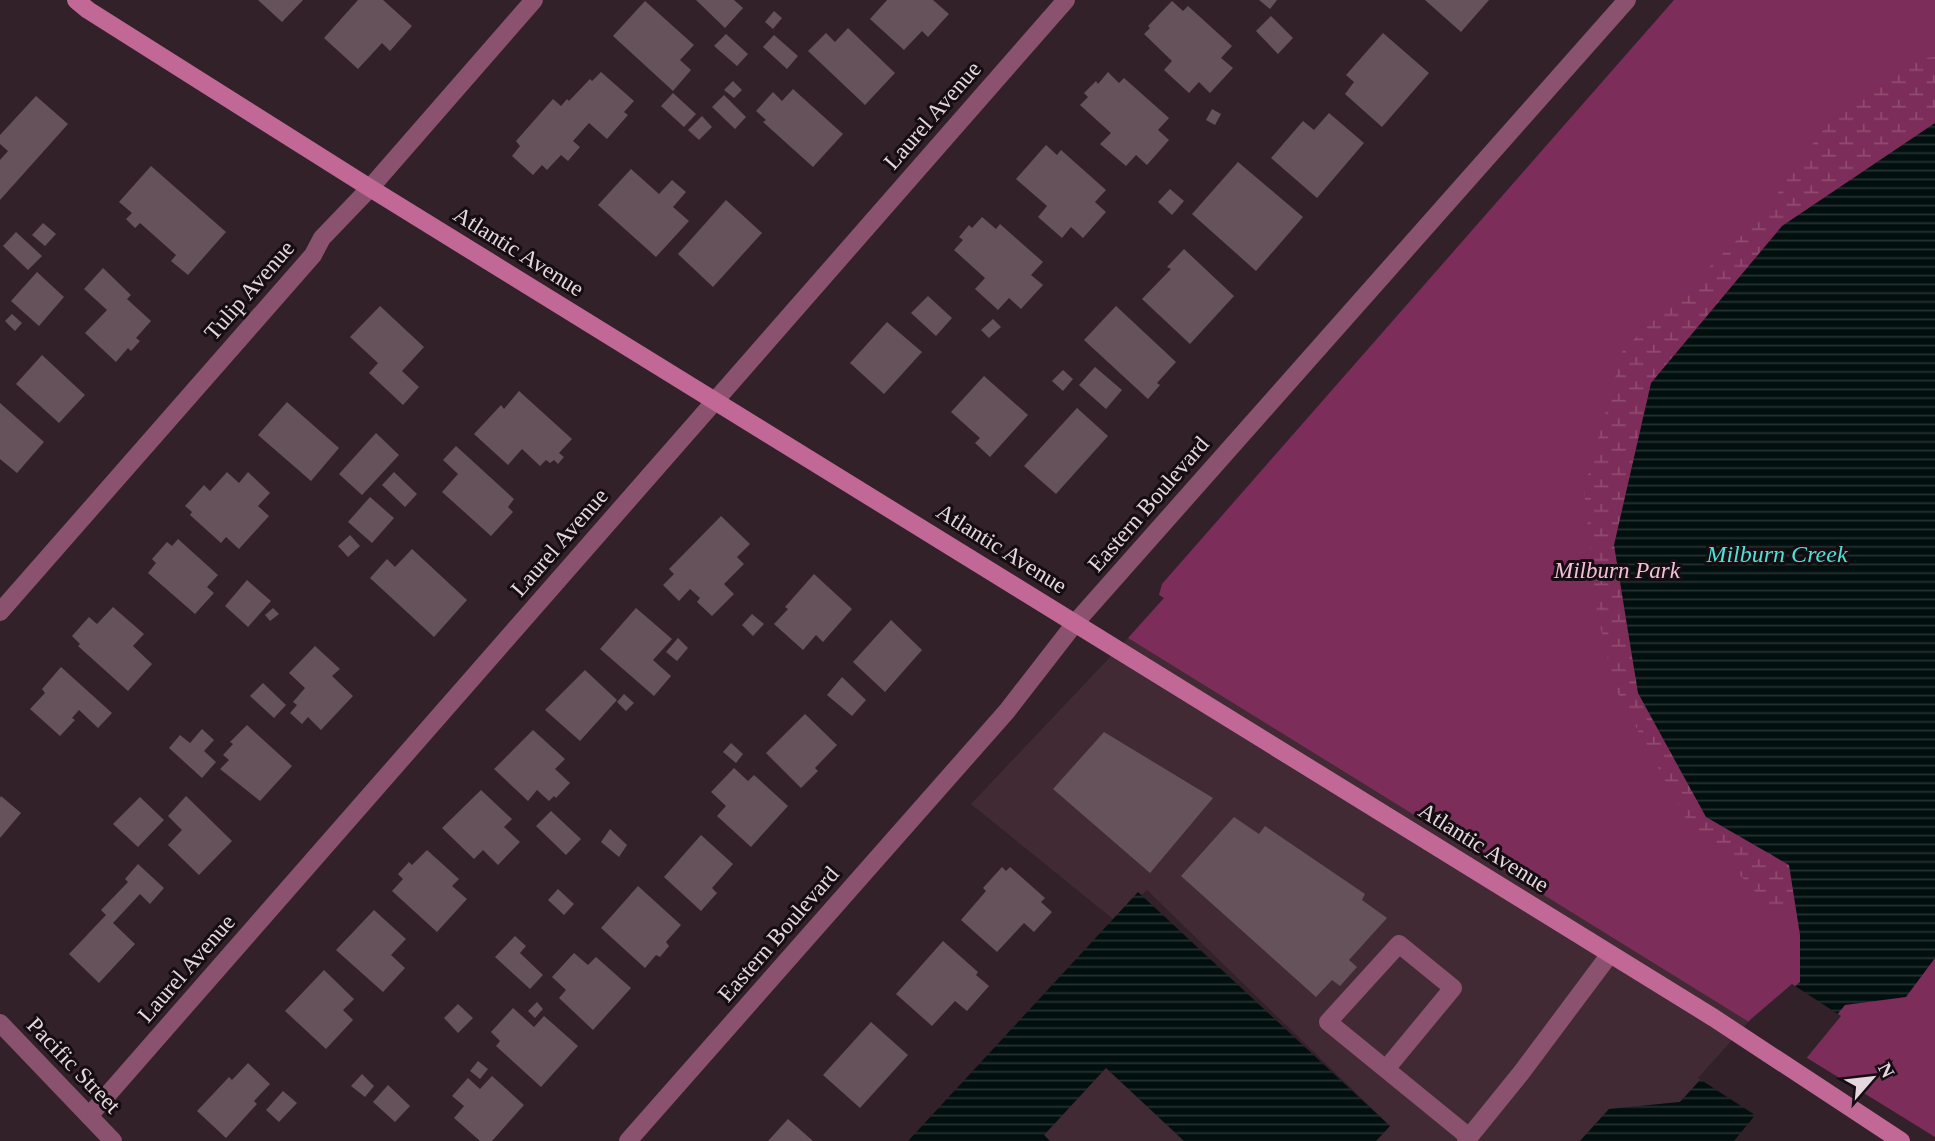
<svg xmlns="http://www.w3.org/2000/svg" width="1935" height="1141" font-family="'Times New Roman',serif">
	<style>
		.built { fill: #412a34 }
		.green { fill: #7d2d59 }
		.wetland { fill: url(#wetland-marsh) }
		.water { fill: url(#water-rules) }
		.pier { fill: #322129 }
		.building { fill: #66525b }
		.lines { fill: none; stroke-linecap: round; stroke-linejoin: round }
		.lane { stroke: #8a526e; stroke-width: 18 }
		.street { stroke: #8a526e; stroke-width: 18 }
		.secondary { stroke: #c26896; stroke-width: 18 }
		.labels { text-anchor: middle; stroke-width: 6; stroke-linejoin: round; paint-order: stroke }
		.street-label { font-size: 23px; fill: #e4d8de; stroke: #150d11 }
		.park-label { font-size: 23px; font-style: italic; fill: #f1c1d7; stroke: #150d11 }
		.water-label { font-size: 24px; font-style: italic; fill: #4ee1d5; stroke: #150d11 }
	</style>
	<defs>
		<pattern id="wetland-marsh" width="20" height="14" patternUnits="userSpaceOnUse" patternTransform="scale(1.75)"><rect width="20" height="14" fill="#7d2d59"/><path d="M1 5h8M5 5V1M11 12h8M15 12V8" fill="none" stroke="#8f4b70"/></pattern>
		<pattern id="water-rules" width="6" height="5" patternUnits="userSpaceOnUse" patternTransform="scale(1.75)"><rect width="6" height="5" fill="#010f0e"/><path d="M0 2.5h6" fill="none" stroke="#263131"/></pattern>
	</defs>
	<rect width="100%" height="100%" fill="#322129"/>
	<g class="built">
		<polygon points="1128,638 1754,1021 1680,1102 1609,1109 1580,1141 1376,1141 1390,1126 1147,890 1113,919 971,804"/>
		<polygon points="1106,1068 1184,1141 1050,1141 1044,1135"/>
	</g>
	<polygon class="green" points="1674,0 1935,0 1935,1137 1128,638 1164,598 1159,595 1162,584"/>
	<polygon class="wetland" points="1935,57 1935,123 1782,226 1706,817 1789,865 1796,906 1771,908 1684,816 1614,686 1597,612 1584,489 1623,350 1763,215 1801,159 1845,102 1903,60"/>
	<g class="water">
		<polygon points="1935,123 1935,958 1906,997 1845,1005 1734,1141 1580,1141 1609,1109 1680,1102 1754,1021 1800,982 1800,935 1789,865 1706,817 1638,693 1614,545 1651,383 1782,226"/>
		<polygon points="1138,892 1390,1126 1376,1141 1184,1141 1106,1068 1044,1135 1050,1141 908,1141"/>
	</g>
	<polygon class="pier" points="1792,984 1841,1016 1758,1117 1698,1078 1751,1019"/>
	<g class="building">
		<polygon points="258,0 303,0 282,22"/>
		<polygon points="358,0 383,0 412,26 390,51 382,43 358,69 324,38"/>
		<polygon points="696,0 734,0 743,8 725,28"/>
		<polygon points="887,0 933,0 949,14 928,37 922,31 904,50 870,19"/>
		<polygon points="1259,0 1277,0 1270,9"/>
		<polygon points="1425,0 1489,0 1461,32"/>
		<polygon points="645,1 694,45 680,60 691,70 673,91 613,36"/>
		<polygon points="1172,1 1183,11 1188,6 1232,46 1221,58 1233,68 1210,93 1199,82 1189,93 1164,70 1172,61 1144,34 1150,28 1148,26"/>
		<polygon points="774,11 782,18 773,29 765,22"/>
		<polygon points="1271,16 1293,38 1278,54 1256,31"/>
		<polygon points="848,28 895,73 865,105 808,51 826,33 835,42"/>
		<polygon points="1383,33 1429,73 1382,127 1345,94 1354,82 1346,75"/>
		<polygon points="726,34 748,54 737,66 714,46"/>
		<polygon points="774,35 798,56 787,69 763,47"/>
		<polygon points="601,72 634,101 624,112 628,115 607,139 589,123 573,141 580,147 568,161 561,155 547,170 542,165 533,175 512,156 520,146 516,141 553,99 561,106 567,99 569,101 590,79 592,81"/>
		<polygon points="1108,72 1119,83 1124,78 1169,118 1158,130 1169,140 1147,165 1136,155 1126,166 1100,144 1111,133 1080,105 1088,97 1084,93 1096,81 1098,84"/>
		<polygon points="733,81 742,90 734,98 724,90"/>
		<polygon points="793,89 843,134 813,167 763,122 766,120 756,111 773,92 782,101"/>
		<polygon points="673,93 696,114 684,127 661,106"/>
		<polygon points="724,95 746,117 735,129 712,107"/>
		<polygon points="36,96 68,124 0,200 0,160 8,151 0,144 0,135"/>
		<polygon points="1212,109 1221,114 1215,125 1206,120"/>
		<polygon points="1329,113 1364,143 1317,198 1271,158 1303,121 1314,130"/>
		<polygon points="702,116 712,127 699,140 688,130"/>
		<polygon points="1046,145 1057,155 1061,150 1106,190 1095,202 1106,212 1083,238 1071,227 1062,238 1038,217 1047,206 1016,179"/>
		<polygon points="1238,162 1303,217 1256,271 1192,214"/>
		<polygon points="151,166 226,232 188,275 171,261 176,255 140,223 135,228 126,219 132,213 119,202"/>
		<polygon points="631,169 659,194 672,180 686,192 673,207 689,221 656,257 598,205"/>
		<polygon points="1170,189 1184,201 1172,215 1158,202"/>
		<polygon points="726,200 762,233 713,287 678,254"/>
		<polygon points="982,217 996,229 1000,224 1043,262 1031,275 1043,285 1021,309 1009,298 998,310 975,289 985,278 954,250 963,240 959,237 969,225 972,228"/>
		<polygon points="43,223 56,234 45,246 32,235"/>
		<polygon points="16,232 42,256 28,270 3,246"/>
		<polygon points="1184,249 1234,296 1190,344 1142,299 1171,269 1167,267"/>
		<polygon points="103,268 131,295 127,299 151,321 136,338 140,341 131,351 128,348 116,362 85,333 107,310 84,289"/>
		<polygon points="37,272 64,297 39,326 11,301"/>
		<polygon points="928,296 952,318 936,336 911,313"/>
		<polygon points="380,306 424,347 402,371 419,387 403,405 369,373 378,363 350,337"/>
		<polygon points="1116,306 1176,362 1157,383 1160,385 1148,399 1084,340"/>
		<polygon points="12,314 22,323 15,331 5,321"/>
		<polygon points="993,319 1001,327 989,338 981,330"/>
		<polygon points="887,322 922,352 884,394 850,363"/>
		<polygon points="42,355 85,395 59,423 16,384"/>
		<polygon points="1095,367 1122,390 1106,409 1079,385"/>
		<polygon points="1063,370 1073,379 1063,391 1052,381"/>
		<polygon points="984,376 1028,415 990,457 975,443 980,438 951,412"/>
		<polygon points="519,391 572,439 559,453 564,457 558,464 554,460 550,463 546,460 540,466 522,449 508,465 474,434 501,405 504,409"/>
		<polygon points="287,402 339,448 311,481 258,435"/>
		<polygon points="0,403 44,442 17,473 0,459"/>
		<polygon points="1077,408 1108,436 1056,494 1024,466"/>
		<polygon points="376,433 399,455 362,495 339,474"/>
		<polygon points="456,446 514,499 508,507 513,512 491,536 442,492 458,474 443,460"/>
		<polygon points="227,472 239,483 248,472 270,493 258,506 269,516 239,549 226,537 221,543 190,515 192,512 185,506 204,485 210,491"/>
		<polygon points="394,472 417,494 405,507 382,485"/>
		<polygon points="370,497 394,518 372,543 348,522"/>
		<polygon points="721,516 750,544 737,557 744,564 724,584 734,594 712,616 697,602 700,598 690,589 679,601 663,585 674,574 669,569"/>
		<polygon points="350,535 360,546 348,557 338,546"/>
		<polygon points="178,539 218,575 207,587 214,593 195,614 148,573 156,563 152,559 167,542 172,546"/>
		<polygon points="412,549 467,600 434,637 370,578 387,559 395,567"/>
		<polygon points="814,574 852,609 823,642 816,635 803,650 774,624 788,609 785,607"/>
		<polygon points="247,580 271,601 248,627 225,606"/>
		<polygon points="113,607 144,634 133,646 152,664 128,691 78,646 80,644 72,636 89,617 97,624"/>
		<polygon points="273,608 279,614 270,621 265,615"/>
		<polygon points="636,608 672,639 653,660 671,676 654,696 600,649"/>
		<polygon points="752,614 764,624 753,636 742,625"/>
		<polygon points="891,620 922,650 885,692 853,662"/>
		<polygon points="678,638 688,648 677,661 666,652"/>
		<polygon points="315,646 340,669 332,676 353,696 321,730 308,717 302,724 290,713 297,705 293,702 305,688 289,673"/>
		<polygon points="61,667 112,713 98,728 79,710 72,718 75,720 60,736 30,709 45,693 42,689"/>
		<polygon points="585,670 617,700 580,741 545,710"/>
		<polygon points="842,677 866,700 852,716 827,695"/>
		<polygon points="263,683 286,705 274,718 250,696"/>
		<polygon points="624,694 634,703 626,711 617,702"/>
		<polygon points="805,714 837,745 815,768 818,771 801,788 766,753"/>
		<polygon points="247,725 292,766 260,801 220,769 229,760 223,755 233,744 230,742"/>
		<polygon points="202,729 214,740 204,751 216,762 202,778 169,748 180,735 190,743"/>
		<polygon points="533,730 565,759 555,769 570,783 556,798 554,796 549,801 537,790 528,801 494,769"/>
		<polygon points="1104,732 1213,798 1150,873 1053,789"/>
		<polygon points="731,743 743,754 736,763 723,752"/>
		<polygon points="734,768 748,781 754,775 788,806 751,847 717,816 726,806 711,792"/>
		<polygon points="481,790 512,819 504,827 520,842 498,865 483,850 474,859 442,828"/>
		<polygon points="1,796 21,813 0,838 0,798"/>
		<polygon points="186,796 232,841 199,875 168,845 182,830 168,816"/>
		<polygon points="140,797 164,820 138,847 113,824"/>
		<polygon points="551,811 581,839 566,855 536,826"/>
		<polygon points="1234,817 1259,834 1265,826 1365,894 1362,900 1387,918 1349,960 1357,967 1340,986 1332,980 1316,997 1181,876"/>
		<polygon points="610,829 627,845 619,857 601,842"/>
		<polygon points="701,835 733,864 712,888 717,893 701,911 664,877"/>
		<polygon points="427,850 459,879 452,886 467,899 437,932 392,891 403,879 398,874 409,862 412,865"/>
		<polygon points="138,864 164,888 150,904 140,894 113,923 135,944 99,983 69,954 106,915 101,910 128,882 125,879"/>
		<polygon points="1002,867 1006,871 1010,867 1045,898 1041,902 1052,912 1034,932 1024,923 997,952 961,920 986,891 983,888"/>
		<polygon points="638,886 681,925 666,942 669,946 660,957 656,955 645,968 601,928"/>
		<polygon points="558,889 574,904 564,915 548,900"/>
		<polygon points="374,910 406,939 391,955 405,968 383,992 336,950"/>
		<polygon points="515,936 526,946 520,953 543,975 530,989 495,957"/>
		<polygon points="943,941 978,972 976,975 989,986 967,1011 955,1001 932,1026 896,994"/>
		<polygon points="574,953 588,965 596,957 631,988 593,1030 559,998 566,990 552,977"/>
		<polygon points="324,970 354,999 343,1010 353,1020 326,1049 285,1011"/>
		<polygon points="537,1002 543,1009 535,1018 528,1011"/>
		<polygon points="458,1004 473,1018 458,1033 444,1018"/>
		<polygon points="513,1008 534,1027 544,1016 578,1046 541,1087 496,1046 500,1041 491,1032"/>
		<polygon points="871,1022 908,1055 860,1108 823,1075"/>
		<polygon points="478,1061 488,1069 480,1079 470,1071"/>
		<polygon points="248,1063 270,1084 254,1101 257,1104 226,1138 197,1111 229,1077 232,1080"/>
		<polygon points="362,1074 374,1086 365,1097 351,1086"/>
		<polygon points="492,1076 524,1105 492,1141 480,1141 454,1118 464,1106 452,1096 468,1078 480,1089"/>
		<polygon points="388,1085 410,1106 395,1122 373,1102"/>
		<polygon points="283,1091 297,1103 279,1122 266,1110"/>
		<polygon points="788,1119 813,1141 768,1141"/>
	</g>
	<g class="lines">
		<g class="lane">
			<polyline points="1386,1069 1453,988 1399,944 1328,1022 1469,1137"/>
			<polyline points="1466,1141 1521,1073 1610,954"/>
		</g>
		<g class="street">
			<polyline points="0,612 313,255 322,238 370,188 534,0"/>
			<polyline points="0,1023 113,1141"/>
			<polyline points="89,1116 1066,0"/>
			<polyline points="628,1141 1007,711 1076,622 1627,0"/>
		</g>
		<polyline class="secondary" points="76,0 88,10 370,188 1714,1018 1901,1141"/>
	</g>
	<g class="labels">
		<g class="street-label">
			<text transform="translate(932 115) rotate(-49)" y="8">Laurel Avenue</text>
			<text transform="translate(519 251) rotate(32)" y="8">Atlantic Avenue</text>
			<text transform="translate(249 290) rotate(-49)" y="8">Tulip Avenue</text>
			<text transform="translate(1148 504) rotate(-49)" y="8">Eastern Boulevard</text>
			<text transform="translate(559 542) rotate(-49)" y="8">Laurel Avenue</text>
			<text transform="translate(1002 548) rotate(32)" y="8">Atlantic Avenue</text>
			<text transform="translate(1484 847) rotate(32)" y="8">Atlantic Avenue</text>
			<text transform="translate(778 934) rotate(-49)" y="8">Eastern Boulevard</text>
			<text transform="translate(186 968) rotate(-49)" y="8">Laurel Avenue</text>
			<text transform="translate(74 1065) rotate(46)" y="8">Pacific Street</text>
		</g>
		<g class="park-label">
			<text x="1617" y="578">Milburn Park</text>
		</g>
		<g class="water-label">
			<text x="1777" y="562">Milburn Creek</text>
		</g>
	</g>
	<g transform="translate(1872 1078) rotate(62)" stroke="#150d11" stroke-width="5" paint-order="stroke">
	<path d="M0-5L12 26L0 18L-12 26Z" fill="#e4d8de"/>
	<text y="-10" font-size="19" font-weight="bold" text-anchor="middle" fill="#e4d8de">N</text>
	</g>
</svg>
